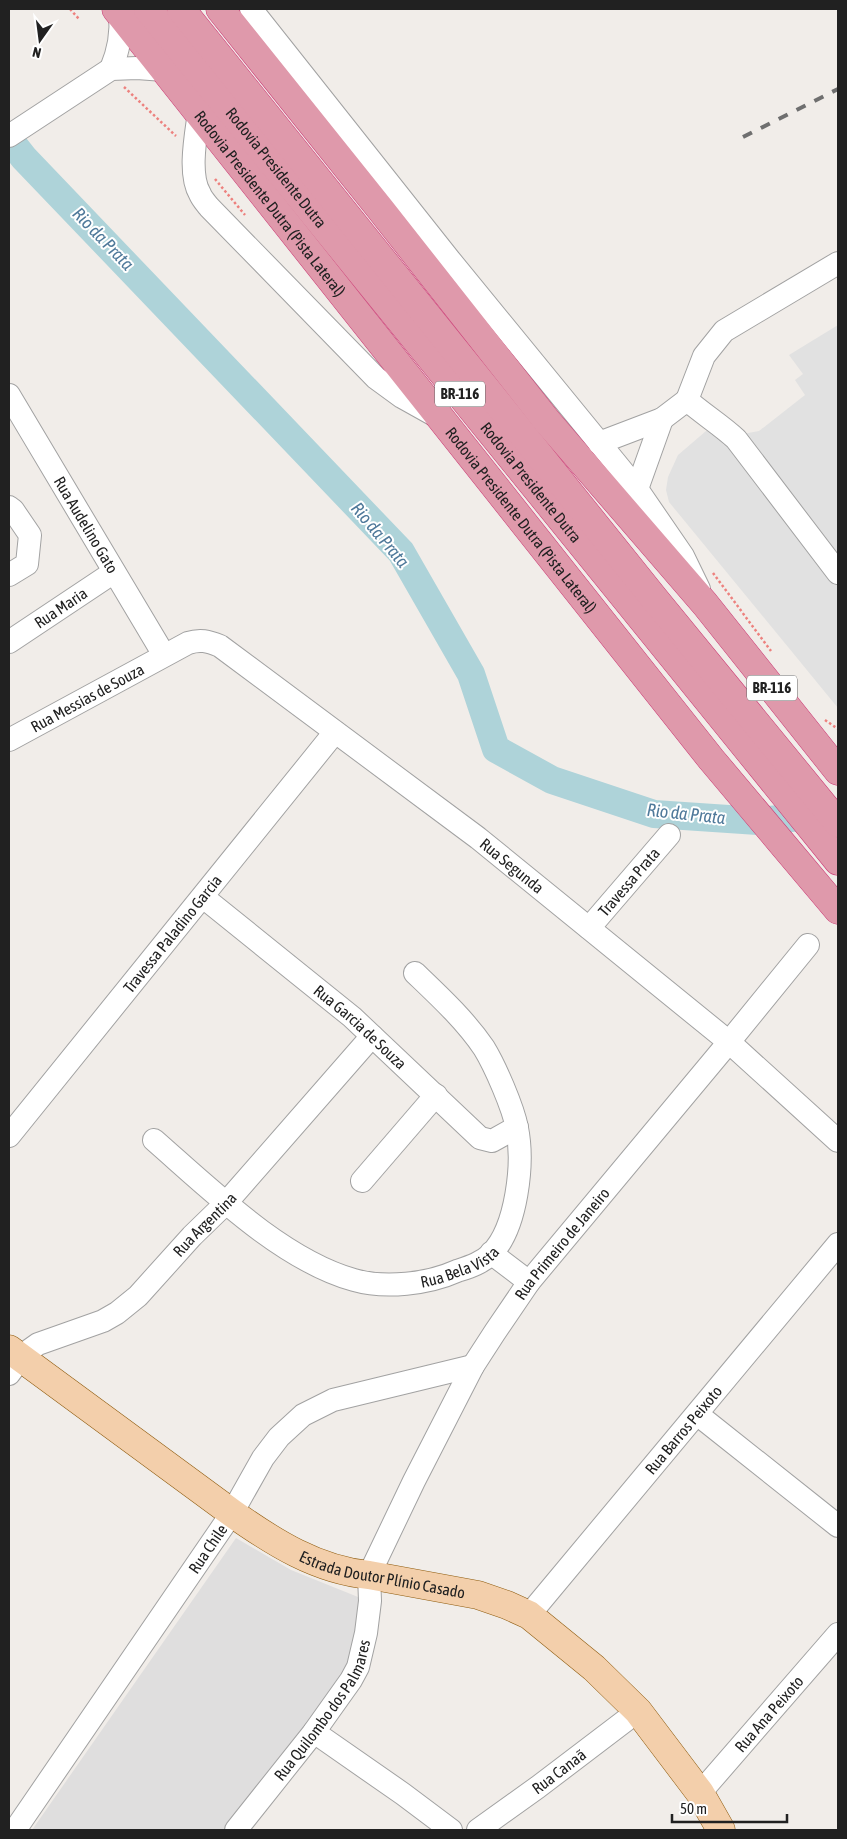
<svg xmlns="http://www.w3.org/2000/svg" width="847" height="1839" font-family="'Asap Condensed',sans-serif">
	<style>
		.residential { fill: #dfdede }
		.parking { fill: #e1e1e1 }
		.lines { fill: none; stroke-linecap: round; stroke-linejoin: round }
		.river { stroke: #aed3d9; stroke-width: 28 }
		.minor-casing { stroke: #a2a2a2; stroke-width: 24 }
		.major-casing { stroke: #8f5c0f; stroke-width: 29 }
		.highway-casing { stroke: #cb3a75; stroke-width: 29 }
		.path { stroke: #ed817e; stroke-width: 2.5; stroke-dasharray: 2.5 2.5; stroke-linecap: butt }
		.minor { stroke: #fff; stroke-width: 22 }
		.major { stroke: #f3cfab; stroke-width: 28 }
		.highway { stroke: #df99ab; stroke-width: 28 }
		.rail { stroke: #6f6f6f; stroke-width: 4; stroke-dasharray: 10 10; stroke-linecap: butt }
		.labels { text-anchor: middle; stroke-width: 4; stroke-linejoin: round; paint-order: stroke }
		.shield { fill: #fff; stroke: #646464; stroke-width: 1 }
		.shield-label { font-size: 15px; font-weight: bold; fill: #212121 }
		.street-label { font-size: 16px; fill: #212121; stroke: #fff }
		.water-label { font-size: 18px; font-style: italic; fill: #4f799a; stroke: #fff }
	</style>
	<rect width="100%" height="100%" fill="#f1ede9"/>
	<polygon class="residential" points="236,1538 291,1570 363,1599 352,1674 230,1830 32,1830"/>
	<polygon class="parking" points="838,325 838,708 669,502 666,490 668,477 678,455 706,431 714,432 724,445 737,435 759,431 805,395 795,380 803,374 789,355"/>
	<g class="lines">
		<polyline class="river" points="9,139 24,158 401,552 471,674 496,749 552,780 654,814 758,821 824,815"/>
		<defs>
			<g id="minor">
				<polyline points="251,9 449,259 637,489 683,556 699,589"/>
				<path d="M111,69C119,50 122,34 120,14"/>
				<path d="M199,112C196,135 188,174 200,194C202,199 206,203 209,207L376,378L402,397L436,416"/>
				<polyline points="9,136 111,69 137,68 164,70"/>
				<path id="s1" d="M9,395L164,655"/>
				<polyline points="687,400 704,356 724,331 838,263"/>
				<path d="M599,443L662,419L687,400C703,414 721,425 736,439L838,573"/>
				<polyline points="637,489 662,419"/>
				<polyline points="9,507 13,510 30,535 27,564 9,575"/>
				<path id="s2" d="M9,642L114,572"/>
				<path id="s3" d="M9,740L188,643C200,639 208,641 220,646L478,838L729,1042L838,1141"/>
				<path id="s4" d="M203,897L352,1017L480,1138L492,1141L517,1127"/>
				<path id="s5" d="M589,928L669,835"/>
				<path id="s6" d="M9,1136L335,732"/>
				<path id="s7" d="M154,1140C210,1189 282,1260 354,1280C385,1289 428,1284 457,1271C469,1267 482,1263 491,1254C517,1228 524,1163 517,1128C513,1107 495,1066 484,1048C465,1020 439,996 415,973"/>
				<polyline points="362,1181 436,1095"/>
				<polyline points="491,1253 529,1282"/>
				<path id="s8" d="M9,1374C17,1362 25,1352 38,1344L103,1321L117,1313L138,1296L192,1236L226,1203L372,1036"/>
				<polyline points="697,1414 838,1526"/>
				<path id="s9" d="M529,1615L838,1244"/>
				<polyline points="314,1732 403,1794 451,1830"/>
				<path id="s10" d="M700,1793L838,1634"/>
				<path id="s11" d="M15,1830L232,1513L263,1458L279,1437L303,1415L333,1400L473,1366"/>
				<path id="s12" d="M236,1830L314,1732L351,1680L358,1667L366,1633L370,1601L369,1575L414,1481L473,1366L495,1332L529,1282L729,1042L808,945"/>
				<path id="s13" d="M478,1830L538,1787L638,1711"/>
			</g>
			<g id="major">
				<path id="s14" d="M9,1349L232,1513C273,1542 317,1570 369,1575L478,1595L507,1605L529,1615L594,1668L638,1711L700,1793L721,1830"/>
			</g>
			<g id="highway">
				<path id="s15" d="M116,9L711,759L838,910"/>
				<path id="s16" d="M148,9L838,861"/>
				<polyline points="181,9 654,598 838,823"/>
				<polyline points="220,9 381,210 547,421 705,604 838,771"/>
			</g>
		</defs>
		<use href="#minor" class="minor-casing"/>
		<use href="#major" class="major-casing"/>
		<use href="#highway" class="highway-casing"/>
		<g class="path">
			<polyline points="70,9 79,19"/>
			<polyline points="124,87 176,136"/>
			<polyline points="215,179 245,215"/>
			<polyline points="713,573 771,651"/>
			<polyline points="825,720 838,729"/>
		</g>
		<use href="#minor" class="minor"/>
		<use href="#major" class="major"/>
		<use href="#highway" class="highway"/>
		<polyline class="rail" points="743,137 838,89"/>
	</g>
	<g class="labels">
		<g class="shield">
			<rect x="435" y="381.5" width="50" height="25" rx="4"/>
			<rect x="747" y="675.5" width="50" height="25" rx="4"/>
		</g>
		<g class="shield-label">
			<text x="460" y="399">BR-116</text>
			<text x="772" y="693">BR-116</text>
		</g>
		<g class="street-label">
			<text dy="6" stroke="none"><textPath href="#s16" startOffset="204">Rodovia Presidente Dutra</textPath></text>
			<text dy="6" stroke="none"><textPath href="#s15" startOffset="248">Rodovia Presidente Dutra (Pista Lateral)</textPath></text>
			<text dy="6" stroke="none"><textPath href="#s16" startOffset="609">Rodovia Presidente Dutra</textPath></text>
			<text dy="6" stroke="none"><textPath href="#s15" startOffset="652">Rodovia Presidente Dutra (Pista Lateral)</textPath></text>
			<text dy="6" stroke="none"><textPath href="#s1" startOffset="151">Rua Audelino Gato</textPath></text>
			<text dy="6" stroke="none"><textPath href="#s2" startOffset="62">Rua Maria</textPath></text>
			<text dy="6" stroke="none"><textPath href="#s3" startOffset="89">Rua Messias de Souza</textPath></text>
			<text dy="6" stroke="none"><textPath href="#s3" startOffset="602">Rua Segunda</textPath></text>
			<text dy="6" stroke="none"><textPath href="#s5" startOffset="61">Travessa Prata</textPath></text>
			<text dy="6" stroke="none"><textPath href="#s6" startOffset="260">Travessa Paladino Garcia</textPath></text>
			<text dy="6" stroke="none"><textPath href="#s4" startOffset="204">Rua Garcia de Souza</textPath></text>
			<text dy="6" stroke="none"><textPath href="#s8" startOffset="252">Rua Argentina</textPath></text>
			<text dy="6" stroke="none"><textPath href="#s12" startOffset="682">Rua Primeiro de Janeiro</textPath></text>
			<text dy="6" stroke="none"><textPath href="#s7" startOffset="355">Rua Bela Vista</textPath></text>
			<text dy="6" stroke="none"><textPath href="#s9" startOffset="241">Rua Barros Peixoto</textPath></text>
			<text dy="6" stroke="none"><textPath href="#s11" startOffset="341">Rua Chile</textPath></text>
			<text dy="6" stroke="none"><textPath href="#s14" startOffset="442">Estrada Doutor Plínio Casado</textPath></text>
			<text dy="6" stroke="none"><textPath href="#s12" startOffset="149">Rua Quilombo dos Palmares</textPath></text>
			<text dy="6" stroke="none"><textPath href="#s10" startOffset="105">Rua Ana Peixoto</textPath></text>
			<text dy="6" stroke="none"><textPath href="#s13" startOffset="100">Rua Canaã</textPath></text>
		</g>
		<g class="water-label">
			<text transform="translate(103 239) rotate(46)" y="6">Rio da Prata</text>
			<text transform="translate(380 535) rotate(50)" y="6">Rio da Prata</text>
			<text transform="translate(686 814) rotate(6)" y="6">Rio da Prata</text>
		</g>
	</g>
	<rect width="847" height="1839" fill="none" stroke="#212121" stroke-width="20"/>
	<g transform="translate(40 40) rotate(194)" stroke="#ffffff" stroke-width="4" paint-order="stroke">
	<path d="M0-4L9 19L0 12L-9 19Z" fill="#212121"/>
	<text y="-8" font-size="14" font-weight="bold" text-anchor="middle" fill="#212121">N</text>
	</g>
	<path d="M672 1814v8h115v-8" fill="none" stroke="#212121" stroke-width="2.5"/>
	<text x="680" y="1814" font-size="15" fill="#212121" stroke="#ffffff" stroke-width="4" paint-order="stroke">50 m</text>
</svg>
